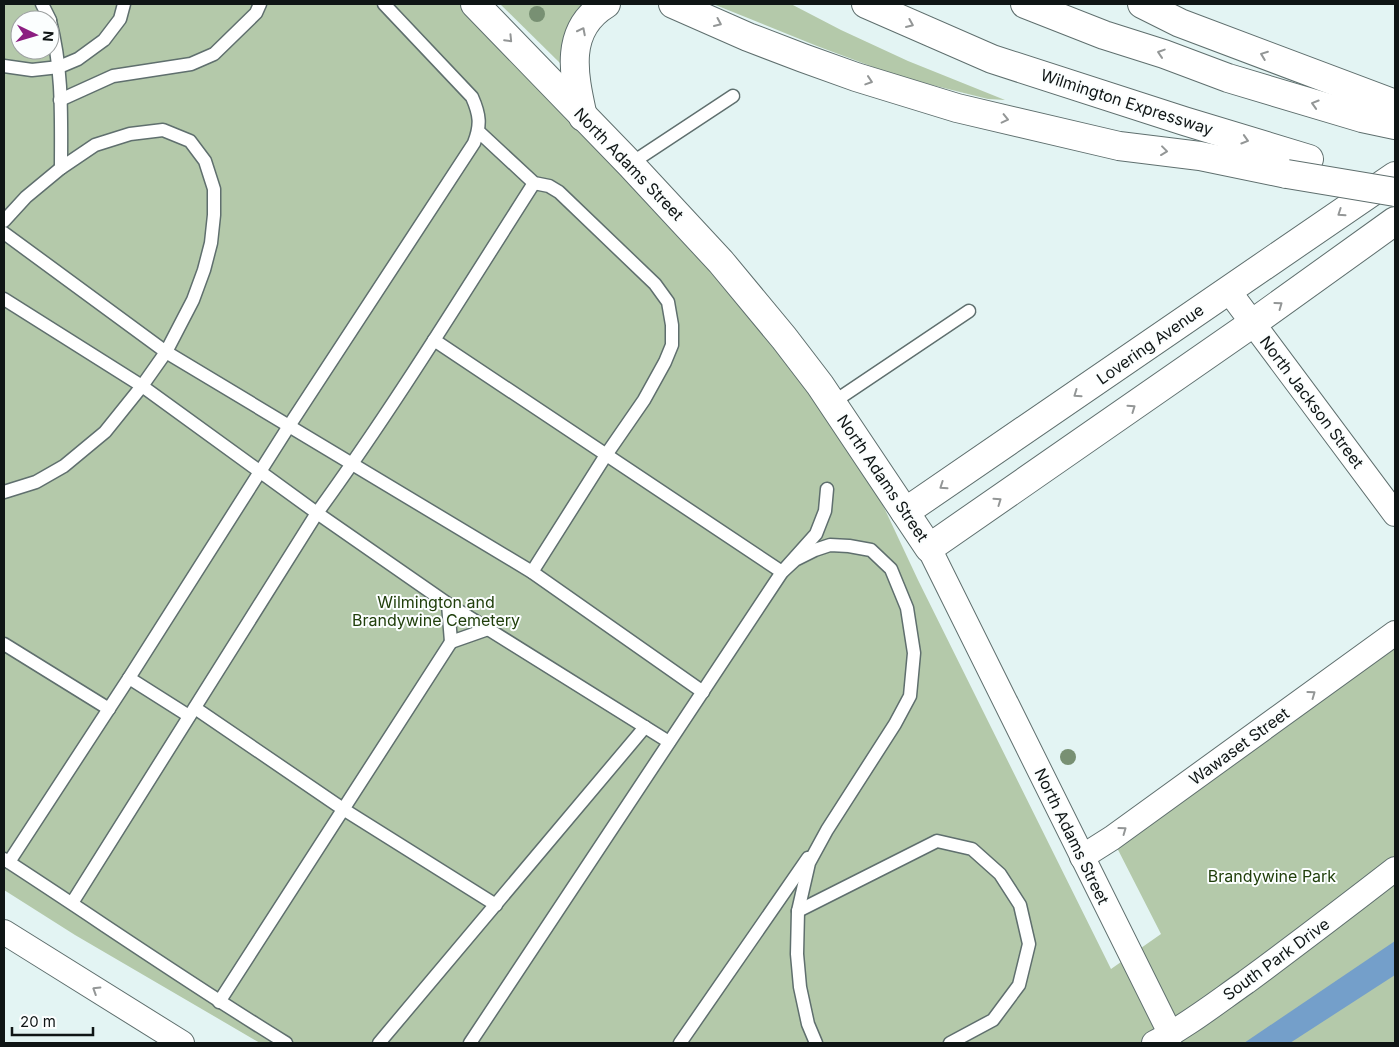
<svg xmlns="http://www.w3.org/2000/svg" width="1399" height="1047" font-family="Inter,sans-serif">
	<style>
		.green { fill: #b4c9aa; fill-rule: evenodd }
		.water { fill: #749fca }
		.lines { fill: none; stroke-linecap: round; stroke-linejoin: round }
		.lane-casing { stroke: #5f6f6e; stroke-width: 15 }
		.street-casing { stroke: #5f6f6e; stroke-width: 26 }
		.secondary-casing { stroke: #5f6f6e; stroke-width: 30 }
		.highway-casing { stroke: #5f6f6e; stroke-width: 30 }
		.lane { stroke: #fff; stroke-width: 12 }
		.street { stroke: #fff; stroke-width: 24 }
		.secondary { stroke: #fff; stroke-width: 28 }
		.highway { stroke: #fff; stroke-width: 28 }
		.highway-bridge-casing { stroke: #5f6f6e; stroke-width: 30; stroke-linecap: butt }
		.highway-bridge { stroke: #fff; stroke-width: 28 }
		.tree { fill: #789073 }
		.oneway { stroke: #939696 }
		.labels { text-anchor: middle; stroke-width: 4; stroke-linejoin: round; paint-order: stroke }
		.street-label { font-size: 16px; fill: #0f1515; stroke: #fbfefe }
		.park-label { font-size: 16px; fill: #203f0b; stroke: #fbfefe }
	</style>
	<rect width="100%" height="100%" fill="#e3f4f3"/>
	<g class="green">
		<path d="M4,4H466L653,194L858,452L918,580L1111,969L1161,934L1112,838L1395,633V1043H260L75,935L4,890ZM20,20H50V50H20Z"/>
		<polygon points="500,4 585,4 563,66"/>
		<polygon points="713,4 791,4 841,30 908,61 1005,100 988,99 900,77 817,46"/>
	</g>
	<polygon class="water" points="1395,941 1395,975 1290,1043 1244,1043"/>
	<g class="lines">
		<defs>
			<g id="lane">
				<polyline points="42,4 50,20"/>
				<path d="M50,21C63,70 61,118 61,168"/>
				<polyline points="4,66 32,70 59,67 78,59 104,40 120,19 124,4"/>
				<polyline points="60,100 113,76 191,64 214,54 256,13 260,4"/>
				<polyline points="478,131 534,183 549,186 559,192 655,284 668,302 672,325 672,345 665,362 644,400 606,455 532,572"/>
				<polyline points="630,164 733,96"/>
				<polyline points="4,221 26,197 61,168 95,145 130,134 163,130 190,141 205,161 214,189 214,215 211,243 204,270 193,300 166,352 142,386 105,432 64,466 36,482 4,492"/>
				<polyline points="4,233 166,352 532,572 703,692"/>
				<polyline points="4,299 142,386 317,513 448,604 669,742"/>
				<polyline points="434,340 782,572 816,534 825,511 827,489"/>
				<polyline points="832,403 969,311"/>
				<polyline points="448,604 451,642 488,629"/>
				<polyline points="4,644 109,709"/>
				<polyline points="129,678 189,716"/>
				<polyline points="195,708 343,809 496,905"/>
				<path d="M4,859C98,920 190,984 286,1043"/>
				<path d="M9,862L129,678L289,426L474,143C481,125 480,115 472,97L384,4"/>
				<path d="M72,903L317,513C394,407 463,294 534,183"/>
				<polyline points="798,911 937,841 972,849 1000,874 1020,905 1029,944 1019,985 993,1020 950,1043"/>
				<polyline points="219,1002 451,642"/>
				<polyline points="379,1043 645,727"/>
				<polyline points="470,1043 782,572 795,560 815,550 830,545 849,546 871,550 891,569 907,608 914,653 910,696 895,724 827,830 809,863 798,911 797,954 800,987 808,1024 816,1043"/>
				<polyline points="680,1043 808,858"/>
			</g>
			<g id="street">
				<polyline points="1228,290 1395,514"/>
				<polyline points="929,548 1171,1035"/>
				<polyline points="1082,857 1112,838 1395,633"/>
				<polyline points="4,932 182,1043"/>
				<path d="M1154,1043C1187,1026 1216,1003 1246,982C1296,945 1346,907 1395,869"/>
			</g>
			<g id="secondary">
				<polyline points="475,4 630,164 721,262 784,338 820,385 929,548 1253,323 1395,221"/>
				<polyline points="905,512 1395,176"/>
			</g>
			<g id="highway">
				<polyline points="673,4 748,37 803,58 856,77 957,108 1119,146 1200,156 1287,174"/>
				<polyline points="866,4 992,59 1184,121 1309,159"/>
				<polyline points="1025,4 1104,35 1164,54 1228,78 1362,118 1395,125"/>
				<polyline points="1142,4 1180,23 1395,104"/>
				<path d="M583,117C574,76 563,30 606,4"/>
			</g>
		</defs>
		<use href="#lane" class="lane-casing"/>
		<use href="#street" class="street-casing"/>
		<use href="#secondary" class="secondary-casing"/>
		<use href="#highway" class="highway-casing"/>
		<use href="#lane" class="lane"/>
		<use href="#street" class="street"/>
		<use href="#secondary" class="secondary"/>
		<use href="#highway" class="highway"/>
		<defs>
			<polyline id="highway-bridge" points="1287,174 1395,192"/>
		</defs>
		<use href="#highway-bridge" class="highway-bridge-casing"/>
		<use href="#highway-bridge" class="highway-bridge"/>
	</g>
	<g class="tree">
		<circle cx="537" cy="14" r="8"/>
		<circle cx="1068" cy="757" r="8"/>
	</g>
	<defs><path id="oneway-chevron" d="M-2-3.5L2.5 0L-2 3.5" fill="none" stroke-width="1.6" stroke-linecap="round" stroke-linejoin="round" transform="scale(1.25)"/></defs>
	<g class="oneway">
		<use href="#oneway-chevron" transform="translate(718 23) rotate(24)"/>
		<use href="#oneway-chevron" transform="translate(910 24) rotate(23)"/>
		<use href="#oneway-chevron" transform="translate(582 31) rotate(-63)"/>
		<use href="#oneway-chevron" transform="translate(509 39) rotate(46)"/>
		<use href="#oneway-chevron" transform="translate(1161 53) rotate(-162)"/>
		<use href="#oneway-chevron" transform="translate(1264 55) rotate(-159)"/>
		<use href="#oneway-chevron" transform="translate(869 81) rotate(18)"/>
		<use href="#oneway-chevron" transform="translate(1315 104) rotate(-163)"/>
		<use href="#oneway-chevron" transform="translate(1005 119) rotate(13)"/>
		<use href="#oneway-chevron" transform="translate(1245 140) rotate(17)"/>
		<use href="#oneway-chevron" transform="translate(1164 151) rotate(7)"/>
		<use href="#oneway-chevron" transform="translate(1341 213) rotate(146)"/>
		<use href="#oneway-chevron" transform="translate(1279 305) rotate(-36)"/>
		<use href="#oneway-chevron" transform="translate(1077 394) rotate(145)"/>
		<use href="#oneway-chevron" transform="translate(1132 408) rotate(-35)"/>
		<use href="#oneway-chevron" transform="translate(943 486) rotate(146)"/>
		<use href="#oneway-chevron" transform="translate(998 501) rotate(-35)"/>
		<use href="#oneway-chevron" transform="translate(1312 694) rotate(-36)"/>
		<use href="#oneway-chevron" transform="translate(1123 830) rotate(-36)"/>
		<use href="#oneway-chevron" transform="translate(96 990) rotate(-148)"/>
	</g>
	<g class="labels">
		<g class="street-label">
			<text transform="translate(1127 102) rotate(18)" y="6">Wilmington Expressway</text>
			<text transform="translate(629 164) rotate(46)" y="6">North Adams Street</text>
			<text transform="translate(1150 344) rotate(-35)" y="6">Lovering Avenue</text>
			<text transform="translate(1312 402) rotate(53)" y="6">North Jackson Street</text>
			<text transform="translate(883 478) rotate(56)" y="6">North Adams Street</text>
			<text transform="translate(1239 746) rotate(-36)" y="6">Wawaset Street</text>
			<text transform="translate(1072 836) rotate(64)" y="6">North Adams Street</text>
			<text transform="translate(1276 959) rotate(-36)" y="6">South Park Drive</text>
		</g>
		<g class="park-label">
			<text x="436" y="608">Wilmington and<tspan x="436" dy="18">Brandywine Cemetery</tspan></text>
			<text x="1272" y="882">Brandywine Park</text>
		</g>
	</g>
	<rect width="1399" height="1047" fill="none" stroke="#0f1515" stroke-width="10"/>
	<g transform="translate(35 35) rotate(95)"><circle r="24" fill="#fbfefe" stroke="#9da1a1"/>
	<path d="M0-4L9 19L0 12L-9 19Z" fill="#8c1e81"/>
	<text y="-8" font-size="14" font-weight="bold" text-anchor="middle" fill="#0f1515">N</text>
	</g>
	<path d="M12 1027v8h81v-8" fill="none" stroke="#0f1515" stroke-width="2.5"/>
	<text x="20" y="1027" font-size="15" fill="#0f1515" stroke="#fbfefe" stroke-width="4" paint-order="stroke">20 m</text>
</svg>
